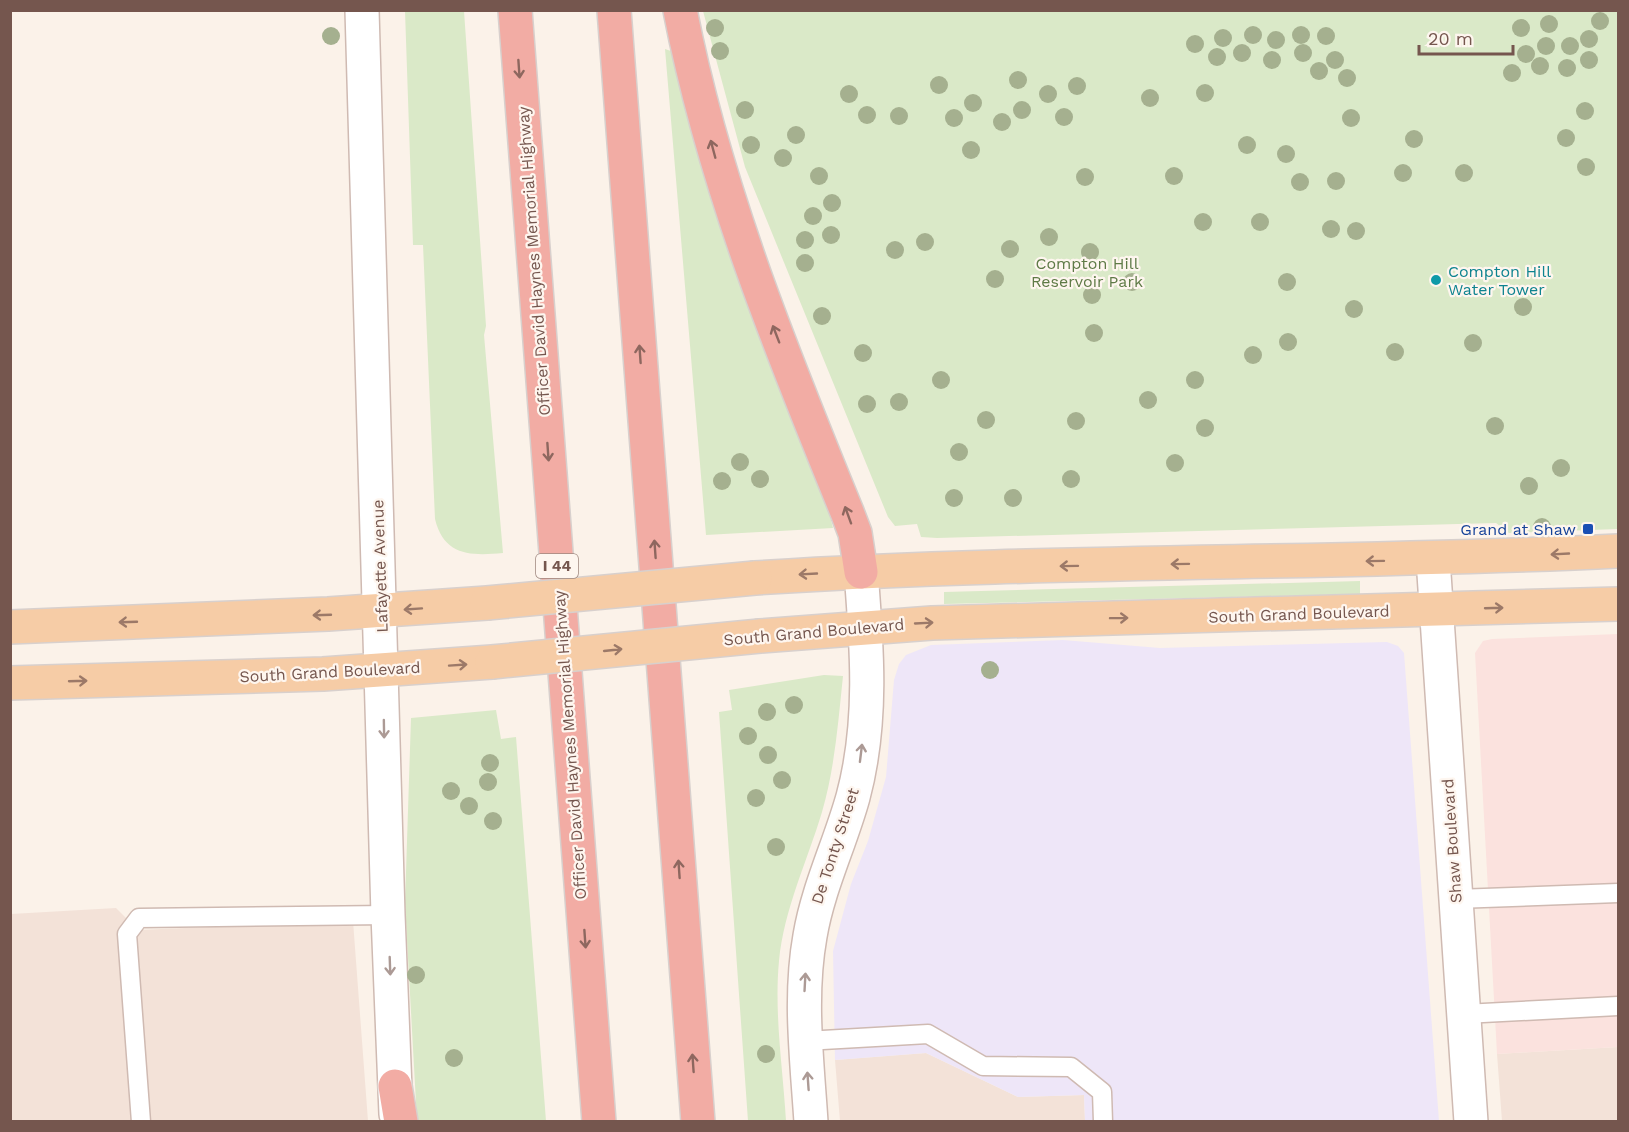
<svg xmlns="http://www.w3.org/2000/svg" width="1629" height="1132" viewBox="0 0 1629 1132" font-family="'Work Sans',sans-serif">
  <rect width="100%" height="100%" fill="#fbf2e9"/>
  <path fill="#f3e2d8" d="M116,908L138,930L353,921L368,1121L11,1122V914Z
    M1618,1047V1121H1502L1497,1054Z
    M926,1053L1018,1097L1084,1095L1085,1121H840L835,1060Z"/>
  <path fill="#fbe2de" d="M1618,634V1047L1497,1054L1475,653L1483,641L1492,639Z"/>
  <path fill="#eee6f8" d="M1063,640L1160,648L1387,642L1398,646L1404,653L1439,1121H1085L1084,1095L1018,1097L926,1053L835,1060L833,951L851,884L868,841L886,777L894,680L899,664L906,655L931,645Z"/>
  <path fill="#dae9c8" d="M405,11H464L486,326L484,335L503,553C471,556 444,556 435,519L423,245H413Z
    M703,11H1618V529L1509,533L1496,523L937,538L921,537L917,524L895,526L888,517L745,167Z
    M665,49L674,52L823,488L833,528L706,535Z
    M1360,581V594L944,604V592Z
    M824,675L843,676C838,723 835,767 822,812C807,862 784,909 779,961C774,1014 783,1069 786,1121H748L719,712L732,710L729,690Z
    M496,710L501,739L516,737L546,1121H417L405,903L411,718Z"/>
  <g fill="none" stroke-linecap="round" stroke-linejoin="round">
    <g stroke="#cfbab2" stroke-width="21">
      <path id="service" d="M1456,899L1618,893
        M1464,1014L1618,1006
        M805,1041L928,1034L983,1066L1071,1067L1102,1092L1103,1122
        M141,1122L127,934L139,918L388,915"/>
    </g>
    <g stroke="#cfbab2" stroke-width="36">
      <path id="minor" d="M362,10L388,915L396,1114
        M811,1122C807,1060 799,997 810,936C818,888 840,844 853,797C873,723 867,647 861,572"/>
    </g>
    <g stroke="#cfbab2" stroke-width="36">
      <path id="tertiary" d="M1433,559L1471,1122"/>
    </g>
    <g stroke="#d8d0cd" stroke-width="36">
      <path id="primary" d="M755,578C1042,559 1331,565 1618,551
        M10,627L328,614L487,603
        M760,636L932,623L1618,604
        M10,683L323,674L492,662"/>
    </g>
    <g stroke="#d8d0cd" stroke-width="36">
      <path id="motorway" d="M515,10L599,1122
        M614,10L698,1122
        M680,10C714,185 780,348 847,512L855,533L861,572
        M395,1086L401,1122"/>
    </g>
    <use href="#service" stroke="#fff" stroke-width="18"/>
    <use href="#minor" stroke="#fff" stroke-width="33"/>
    <use href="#tertiary" stroke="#fff" stroke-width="33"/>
    <use href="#primary" stroke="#f6cca6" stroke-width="33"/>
    <use href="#motorway" stroke="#f2aca4" stroke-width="33"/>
    <g stroke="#d8d0cd" stroke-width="36" stroke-linecap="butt">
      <path id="primary-bridge" d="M487,603L755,578
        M492,662L760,636"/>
    </g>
    <use href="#primary-bridge" stroke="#f6cca6" stroke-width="33"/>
  </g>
  <g fill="#a5b08f">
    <circle cx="1600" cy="21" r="9"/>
    <circle cx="1549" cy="24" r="9"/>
    <circle cx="715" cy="28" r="9"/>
    <circle cx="1521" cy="28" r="9"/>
    <circle cx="1253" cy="35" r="9"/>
    <circle cx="1301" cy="35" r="9"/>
    <circle cx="331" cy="36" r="9"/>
    <circle cx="1326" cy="36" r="9"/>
    <circle cx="1223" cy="38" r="9"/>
    <circle cx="1589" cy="39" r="9"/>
    <circle cx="1276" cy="40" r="9"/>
    <circle cx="1195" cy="44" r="9"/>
    <circle cx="1546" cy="46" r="9"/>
    <circle cx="1570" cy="46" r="9"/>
    <circle cx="720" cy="51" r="9"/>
    <circle cx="1242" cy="53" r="9"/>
    <circle cx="1303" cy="53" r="9"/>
    <circle cx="1526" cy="54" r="9"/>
    <circle cx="1217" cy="57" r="9"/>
    <circle cx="1272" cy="60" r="9"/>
    <circle cx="1335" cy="60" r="9"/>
    <circle cx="1589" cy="60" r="9"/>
    <circle cx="1540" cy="66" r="9"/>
    <circle cx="1567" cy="68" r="9"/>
    <circle cx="1319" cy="71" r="9"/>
    <circle cx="1512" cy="73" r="9"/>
    <circle cx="1347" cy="78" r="9"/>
    <circle cx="1018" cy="80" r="9"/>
    <circle cx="939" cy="85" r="9"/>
    <circle cx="1077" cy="86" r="9"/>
    <circle cx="1205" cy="93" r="9"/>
    <circle cx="849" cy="94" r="9"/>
    <circle cx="1048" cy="94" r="9"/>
    <circle cx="1150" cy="98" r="9"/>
    <circle cx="973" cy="103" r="9"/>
    <circle cx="745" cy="110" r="9"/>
    <circle cx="1022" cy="110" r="9"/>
    <circle cx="1585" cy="111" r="9"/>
    <circle cx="867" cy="115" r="9"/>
    <circle cx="899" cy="116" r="9"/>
    <circle cx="1064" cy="117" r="9"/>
    <circle cx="954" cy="118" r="9"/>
    <circle cx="1351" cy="118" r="9"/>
    <circle cx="1002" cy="122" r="9"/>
    <circle cx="796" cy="135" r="9"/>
    <circle cx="1566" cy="138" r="9"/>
    <circle cx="1414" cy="139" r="9"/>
    <circle cx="751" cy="145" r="9"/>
    <circle cx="1247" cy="145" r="9"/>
    <circle cx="971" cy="150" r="9"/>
    <circle cx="1286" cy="154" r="9"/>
    <circle cx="783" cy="158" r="9"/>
    <circle cx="1586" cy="167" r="9"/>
    <circle cx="1403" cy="173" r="9"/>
    <circle cx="1464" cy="173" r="9"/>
    <circle cx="819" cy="176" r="9"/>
    <circle cx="1174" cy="176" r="9"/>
    <circle cx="1085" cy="177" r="9"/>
    <circle cx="1336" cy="181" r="9"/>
    <circle cx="1300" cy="182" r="9"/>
    <circle cx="832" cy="203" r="9"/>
    <circle cx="813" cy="216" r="9"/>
    <circle cx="1203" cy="222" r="9"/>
    <circle cx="1260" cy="222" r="9"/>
    <circle cx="1331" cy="229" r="9"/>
    <circle cx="1356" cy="231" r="9"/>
    <circle cx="831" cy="235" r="9"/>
    <circle cx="1049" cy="237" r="9"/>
    <circle cx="805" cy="240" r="9"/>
    <circle cx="925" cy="242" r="9"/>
    <circle cx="1010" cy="249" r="9"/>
    <circle cx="895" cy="250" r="9"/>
    <circle cx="1090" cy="252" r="9"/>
    <circle cx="805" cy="263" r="9"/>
    <circle cx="995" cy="279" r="9"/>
    <circle cx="1132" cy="282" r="9"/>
    <circle cx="1287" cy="282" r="9"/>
    <circle cx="1092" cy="295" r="9"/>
    <circle cx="1523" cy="307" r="9"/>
    <circle cx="1354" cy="309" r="9"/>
    <circle cx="822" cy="316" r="9"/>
    <circle cx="1094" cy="333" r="9"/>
    <circle cx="1288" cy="342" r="9"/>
    <circle cx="1473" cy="343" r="9"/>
    <circle cx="1395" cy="352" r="9"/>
    <circle cx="863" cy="353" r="9"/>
    <circle cx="1253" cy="355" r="9"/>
    <circle cx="941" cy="380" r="9"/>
    <circle cx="1195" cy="380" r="9"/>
    <circle cx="1148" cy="400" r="9"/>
    <circle cx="899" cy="402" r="9"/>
    <circle cx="867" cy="404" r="9"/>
    <circle cx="986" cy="420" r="9"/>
    <circle cx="1076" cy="421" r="9"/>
    <circle cx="1495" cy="426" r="9"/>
    <circle cx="1205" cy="428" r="9"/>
    <circle cx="959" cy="452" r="9"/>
    <circle cx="740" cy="462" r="9"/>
    <circle cx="1175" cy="463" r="9"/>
    <circle cx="1561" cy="468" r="9"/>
    <circle cx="760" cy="479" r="9"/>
    <circle cx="1071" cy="479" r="9"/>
    <circle cx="722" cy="481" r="9"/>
    <circle cx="1529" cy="486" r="9"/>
    <circle cx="954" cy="498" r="9"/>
    <circle cx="1013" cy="498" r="9"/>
    <circle cx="1542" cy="527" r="9"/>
    <circle cx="990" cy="670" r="9"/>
    <circle cx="794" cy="705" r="9"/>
    <circle cx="767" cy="712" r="9"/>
    <circle cx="748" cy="736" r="9"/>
    <circle cx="768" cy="755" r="9"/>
    <circle cx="490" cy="763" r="9"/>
    <circle cx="782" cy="780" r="9"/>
    <circle cx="488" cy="782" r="9"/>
    <circle cx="451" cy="791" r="9"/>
    <circle cx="756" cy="798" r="9"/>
    <circle cx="469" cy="806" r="9"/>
    <circle cx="493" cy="821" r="9"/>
    <circle cx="776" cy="847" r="9"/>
    <circle cx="416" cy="975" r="9"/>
    <circle cx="766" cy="1054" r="9"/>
    <circle cx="454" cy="1058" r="9"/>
  </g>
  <defs><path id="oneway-shaft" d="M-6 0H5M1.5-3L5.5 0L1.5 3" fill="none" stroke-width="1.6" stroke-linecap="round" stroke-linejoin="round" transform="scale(1.5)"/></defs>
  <g stroke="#8e675f">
    <use href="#oneway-shaft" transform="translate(519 69) rotate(86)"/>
    <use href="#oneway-shaft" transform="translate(713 149) rotate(-105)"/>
    <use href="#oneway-shaft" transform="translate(776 334) rotate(-111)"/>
    <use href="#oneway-shaft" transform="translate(640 354) rotate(-94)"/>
    <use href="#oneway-shaft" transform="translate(548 452) rotate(86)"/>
    <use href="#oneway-shaft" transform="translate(848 515) rotate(-110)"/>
    <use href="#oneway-shaft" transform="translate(655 549) rotate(-94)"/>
    <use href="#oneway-shaft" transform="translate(679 869) rotate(-94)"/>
    <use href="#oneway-shaft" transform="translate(585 939) rotate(86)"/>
    <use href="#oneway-shaft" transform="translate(693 1063) rotate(-94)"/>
  </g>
  <g stroke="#9c7968">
    <use href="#oneway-shaft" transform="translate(1560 554) rotate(177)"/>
    <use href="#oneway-shaft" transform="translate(1375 561) rotate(179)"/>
    <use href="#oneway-shaft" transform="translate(1180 564) rotate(179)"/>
    <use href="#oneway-shaft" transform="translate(1069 566) rotate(179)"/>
    <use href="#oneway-shaft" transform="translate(808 574) rotate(177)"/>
    <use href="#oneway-shaft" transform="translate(1494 608) rotate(-2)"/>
    <use href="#oneway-shaft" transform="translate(413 609) rotate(176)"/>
    <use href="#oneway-shaft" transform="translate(322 615) rotate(178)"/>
    <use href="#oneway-shaft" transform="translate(1119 618) rotate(-1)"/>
    <use href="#oneway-shaft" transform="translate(128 622) rotate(178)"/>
    <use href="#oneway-shaft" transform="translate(924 623) rotate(-3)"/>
    <use href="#oneway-shaft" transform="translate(613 650) rotate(-6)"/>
    <use href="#oneway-shaft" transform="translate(458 665) rotate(-4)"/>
    <use href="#oneway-shaft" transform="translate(78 681) rotate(-2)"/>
  </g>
  <g stroke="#ac9a95">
    <use href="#oneway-shaft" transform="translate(384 729) rotate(89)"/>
    <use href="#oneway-shaft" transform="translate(861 753) rotate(-83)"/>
    <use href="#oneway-shaft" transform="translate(390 966) rotate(88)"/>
    <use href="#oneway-shaft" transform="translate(805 982) rotate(-87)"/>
    <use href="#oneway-shaft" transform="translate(808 1081) rotate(-94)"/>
  </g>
  <circle fill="#0f9aa8" stroke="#fef6ef" stroke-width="2" cx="1436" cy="280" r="6"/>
  <rect fill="#1a4fb4" stroke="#fef6ef" stroke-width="2" x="1582" y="523" width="12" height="12" rx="3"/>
  <g text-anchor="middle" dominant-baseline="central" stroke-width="4.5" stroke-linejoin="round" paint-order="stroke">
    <rect fill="#fef6ef" stroke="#9e867e" stroke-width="1.5" x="536" y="554" width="42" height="24" rx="4.5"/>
    <g font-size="15" font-weight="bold" fill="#75564e">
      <text x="557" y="566">I 44</text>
    </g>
    <g font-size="16" fill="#75564e" stroke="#fef6ef">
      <text transform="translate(534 261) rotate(-94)">Officer David Haynes Memorial Highway</text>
      <text transform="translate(380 566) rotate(-92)">Lafayette Avenue</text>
      <text transform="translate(1299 614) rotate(-2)">South Grand Boulevard</text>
      <text transform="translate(814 632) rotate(-5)">South Grand Boulevard</text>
      <text transform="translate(330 672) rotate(-3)">South Grand Boulevard</text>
      <text transform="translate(570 745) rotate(-94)">Officer David Haynes Memorial Highway</text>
      <text transform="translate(1452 841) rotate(-94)">Shaw Boulevard</text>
      <text transform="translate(835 846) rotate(-72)">De Tonty Street</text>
    </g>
    <g font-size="16" fill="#5e7a46" stroke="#fef6ef">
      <text x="1087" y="263">Compton Hill<tspan x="1087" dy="18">Reservoir Park</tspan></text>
    </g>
    <g font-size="16" fill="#0d838f" stroke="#fef6ef" text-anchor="start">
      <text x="1448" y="271">Compton Hill<tspan x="1448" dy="18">Water Tower</tspan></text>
    </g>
    <g font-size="16" fill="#164399" stroke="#fef6ef" text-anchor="end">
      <text x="1576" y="529">Grand at Shaw</text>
    </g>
  </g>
  <rect width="1629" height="1132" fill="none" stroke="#75564e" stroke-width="24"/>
  <path d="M1419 45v9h94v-9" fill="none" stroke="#75564e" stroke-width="3"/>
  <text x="1428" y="45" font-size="18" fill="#75564e" stroke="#fef6ef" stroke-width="4.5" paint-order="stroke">20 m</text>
</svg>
